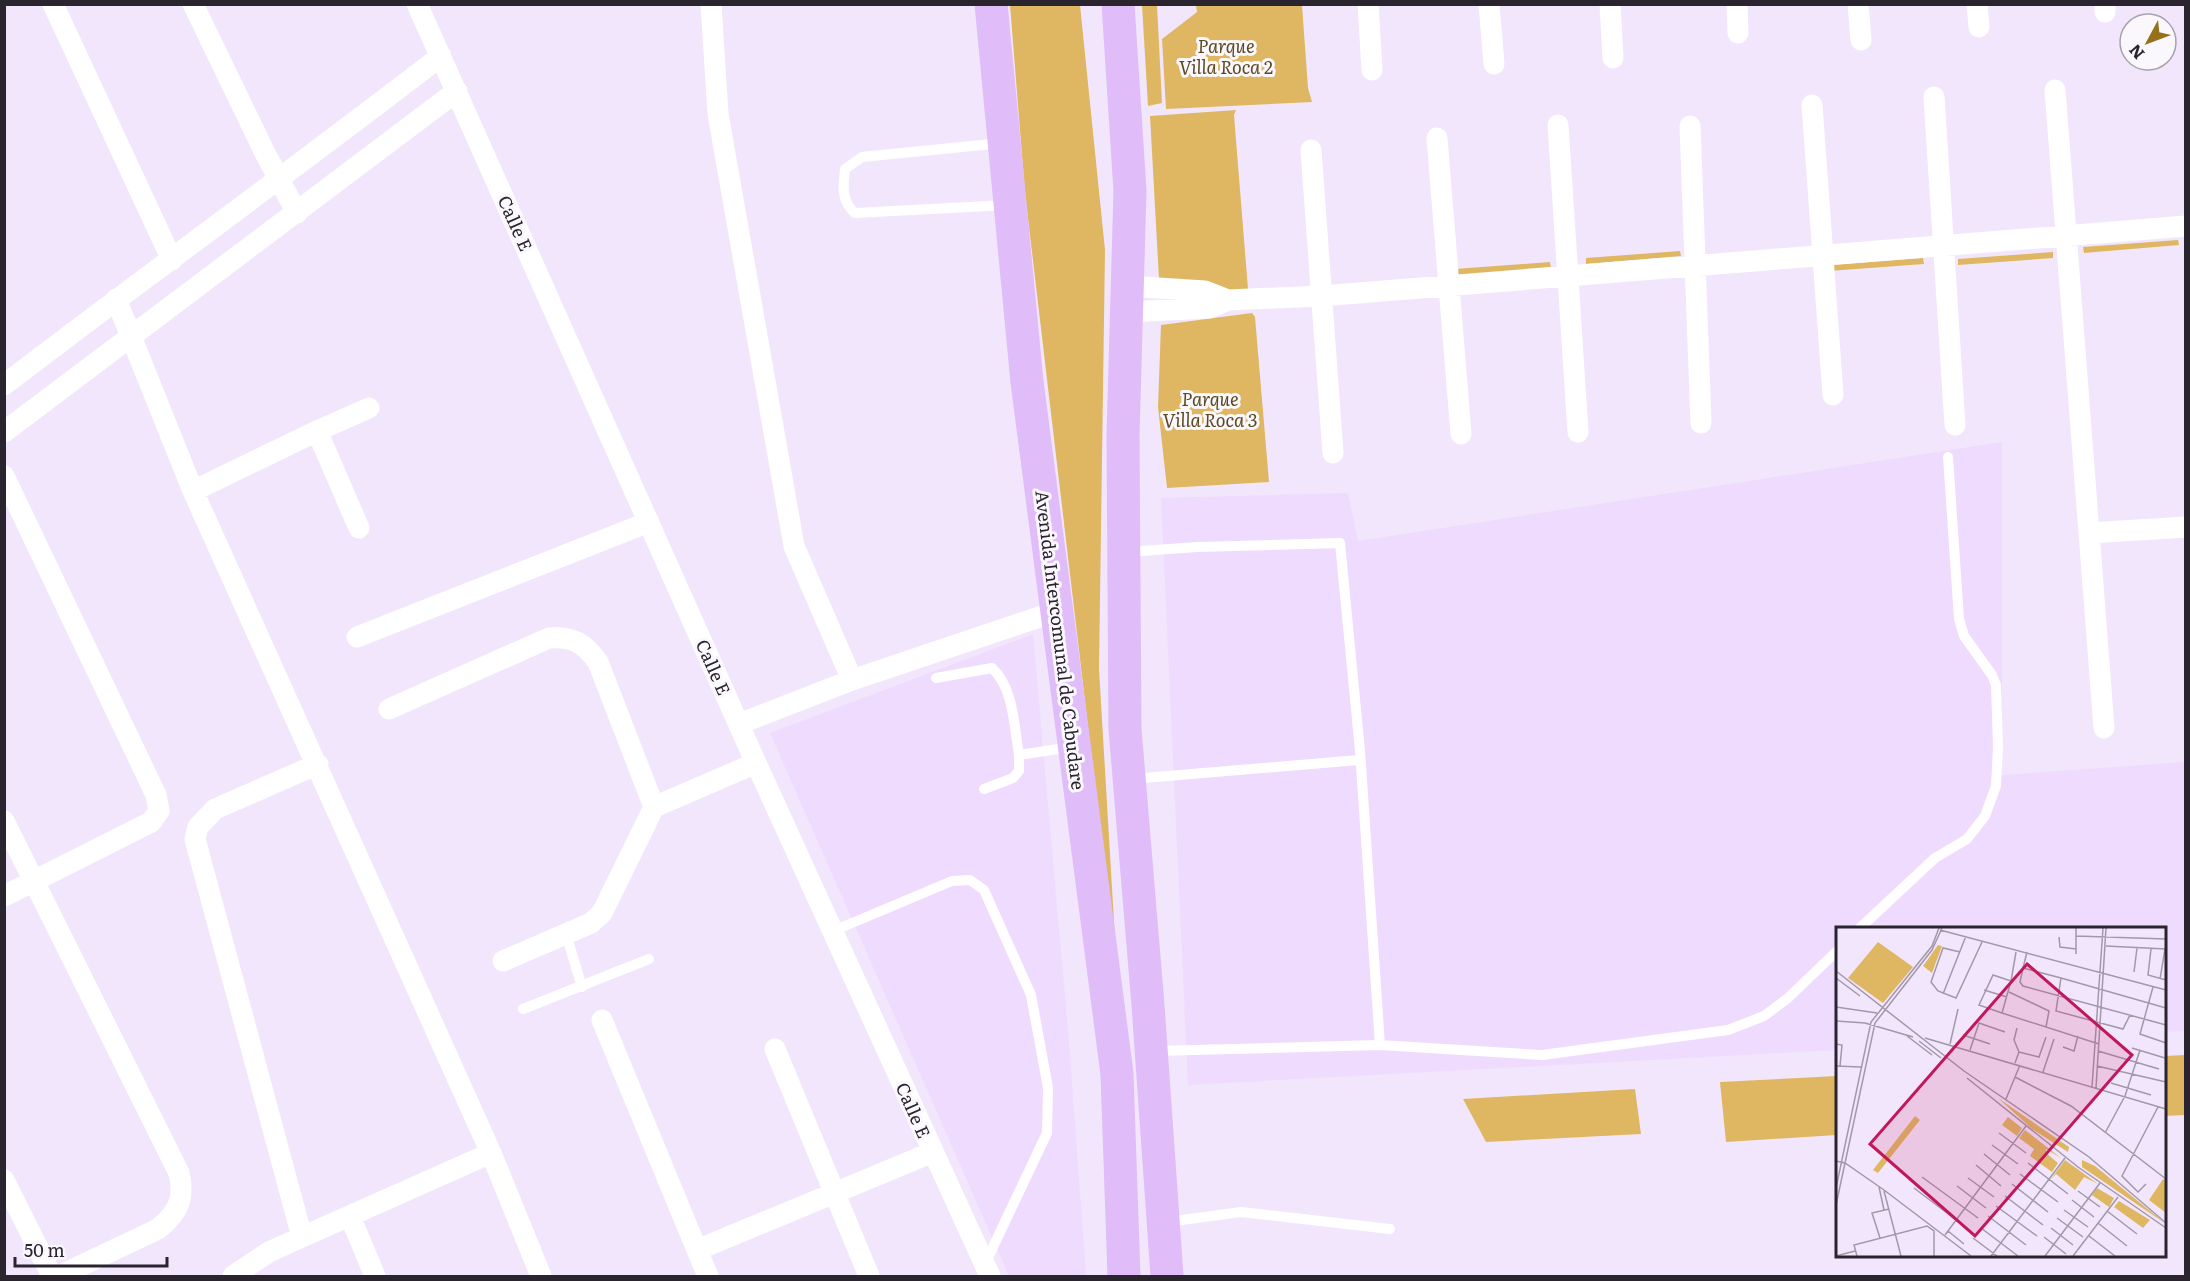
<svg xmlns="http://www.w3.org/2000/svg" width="2190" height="1281" viewBox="0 0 2190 1281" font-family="Literata,serif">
  <rect width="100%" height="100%" fill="#f2e6fc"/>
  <path fill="#efdbfd" d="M2002,442V775L2185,762V1031L2165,1032L2164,928H1838L1837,1050L1188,1085L1161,498L1348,493L1358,541Z
    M1033,634L1069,1042L1086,1276H1009L770,733Z"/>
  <path fill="#dfb763" d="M1010,5H1080L1105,250L1099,669L1117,972L1025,193Z
    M1142,5H1157L1162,103L1148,106Z
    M1196,5H1302L1308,88L1312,102L1166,109L1162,39L1197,12Z
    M1236,110L1234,115L1248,289L1160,297L1150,116Z
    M2178,240L2179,245L2084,253L2083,247Z
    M1680,251L1681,256L1586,264V258Z
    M2053,252V258L1958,265V259Z
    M1923,258L1924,264L1829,271V265Z
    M1550,262L1551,268L1456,276L1455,269Z
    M1252,313L1255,317L1269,482L1167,488L1158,407L1161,325Z
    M2185,1055V1115L2165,1116V1056Z
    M1837,1076V1135L1726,1142L1720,1082Z
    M1635,1089L1641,1134L1486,1142L1463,1099Z"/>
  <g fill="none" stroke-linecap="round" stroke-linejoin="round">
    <path stroke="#fff" stroke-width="10" d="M1002,143L862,157L845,169C843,185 841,202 855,213L1007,205
      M1127,552L1197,547L1340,543L1360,751L1380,1045L1155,1051
      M936,678L992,668C1014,688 1014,727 1019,755L1071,747
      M1132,779L1359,760
      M984,789L1013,778L1019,771V755
      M1860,928L1935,858L1967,839L1985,816L1996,786L1998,747L1996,685L1992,675L1964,636L1959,619L1948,457
      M833,931L952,881L970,880L984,890L1031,995L1048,1088L1047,1133L985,1264
      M566,934L582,987
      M523,1009L649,959
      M1380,1045L1542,1055L1728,1030L1764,1016L1788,998L1838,950
      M1167,1222L1241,1212L1390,1229"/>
    <path stroke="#fff" stroke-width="21" d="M53,4L172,260
      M193,4L265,153L297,213
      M417,4L756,763L990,1276
      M711,4L718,114L794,546L852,680
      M1368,4L1372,70
      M1489,4L1494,64
      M1610,4L1613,58
      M1737,4L1738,33
      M1858,4L1861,40
      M1977,4L1979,27
      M2105,4V12
      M2055,90L2104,728
      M1934,97L1955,425
      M1812,105L1833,395
      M1558,125L1578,432
      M1690,126L1701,423
      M1437,138L1461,434
      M1311,150L1333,453
      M1127,286L1205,291L1228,300
      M116,299L193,491L491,1153L541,1276
      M1126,312L1209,308L1228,300L1321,296L2186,226
      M4,385C149,274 297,167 441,56
      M317,431L369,408
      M4,432L457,91
      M4,476L156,795L159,811L151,822L4,896
      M193,491L317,431L359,528
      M2089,533L2186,527
      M357,637L649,522
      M389,709L549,638C573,636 584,643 598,662L654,807
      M739,724L852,680L1057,611
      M4,821L179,1173C185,1199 178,1213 158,1229L59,1276
      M503,961L591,923L602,913L654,807L756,763
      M602,1020L697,1250L933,1152
      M775,1049L869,1276
      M4,1180L52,1276
      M350,1216L375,1276
      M302,1237L195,839L198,827L215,809L318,764
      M697,1250L708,1276
      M233,1276L269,1252L302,1237L491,1153"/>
    <path stroke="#e0bcf9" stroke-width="33" d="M991,4L1027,382L1117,1074L1124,1276
      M1118,4L1130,191L1123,436L1125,729L1148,1005L1167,1276"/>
  </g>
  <g text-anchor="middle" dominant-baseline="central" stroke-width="6" stroke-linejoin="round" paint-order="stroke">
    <g font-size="18" font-style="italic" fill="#5c4920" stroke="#faf7fd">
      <text x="1226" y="45">Parque<tspan x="1226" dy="21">Villa Roca 2</tspan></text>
      <text x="1210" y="398">Parque<tspan x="1210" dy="21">Villa Roca 3</tspan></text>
    </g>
    <g font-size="18" fill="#29242e" stroke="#faf7fd">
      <text transform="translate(516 223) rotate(66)">Calle E</text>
      <text transform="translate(1061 640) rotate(83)">Avenida Intercomunal de Cabudare</text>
      <text transform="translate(714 667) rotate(66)">Calle E</text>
      <text transform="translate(914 1110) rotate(66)">Calle E</text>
    </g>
  </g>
  <g transform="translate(1836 927)">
    <rect width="330" height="330" fill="#f2e6fc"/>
    <path d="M42,15L77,40L47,76L12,51ZM102,18L106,19L96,46L87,39ZM162,171L233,220L232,225L196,202ZM79,189L84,193L42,246L37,243ZM172,190L186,201L181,209L166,198ZM189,203L225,231L210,222V226L222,236L216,245L194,229L198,222L183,211ZM229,233L262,257L248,250L239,263L220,247L215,252ZM246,233L259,239L330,297L246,240ZM327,252L330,254V286L313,273ZM261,261L278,271L273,280L256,268ZM283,274L314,293L307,301L278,280Z" fill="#dfb763"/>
    <path fill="none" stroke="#a298aa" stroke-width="1.5" d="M104,3L330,63M240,9L330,12M223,10L224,20L240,22M270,19L330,22M315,22L312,48L330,53M124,25L107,21L95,55L102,64L120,71L146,15M191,25L187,41L225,51M240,27V1M187,41L184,55L187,59L330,98M0,44L128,144L253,230L330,296M298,45L301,21M0,51L24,69M324,52L329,22M175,54L180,25M317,60L304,107L330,116M148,63L171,70M173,65L213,84L210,100M107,67L130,9M0,80L41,86M166,86L175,54L157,48L143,78L166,86L263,117M294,88L287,102L220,84L225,51L330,81M0,94L29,96L77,110M127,108L154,117M71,109L96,128M89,111L330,182M83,114L105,131M0,117L6,118L4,139M114,117L122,82M227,120L238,124L242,109M296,121L329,131M134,123L143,96L169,105M262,124L323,142M183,125L203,130L210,110M179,136L183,125L178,113L181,101M0,139L25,140M261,139L330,155M207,145L218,112M179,150L235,179L330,252M131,151L242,240L330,301M275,156L315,168M256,160L267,1M260,161L270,1M170,172L184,138M163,206L190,226M269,206L289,169L304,123M156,218L182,237M148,227L174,248M0,234L9,236L48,263L135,329M192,236L232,267M140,238L165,259M184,247L222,275M86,250L142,291M132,251L158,270M176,257L212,285M310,257L302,265L286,249L322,180M121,259L150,281M43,260L48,283M0,261L35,95L96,19L103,1M78,261L132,302M48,264L65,329M242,264L264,280M169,269L207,298M236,273L258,290M0,278L39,96L96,23L106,1M160,279L201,309M228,283L252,300M271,284L301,307M152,289L190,318M221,291L247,310M262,296L291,319M145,301L182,329M215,301L237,318M112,304L128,317M109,308L190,199M253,309L279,329M208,310L230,327M44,311L36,286L53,282M137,311L161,329M0,329L19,324M21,329L18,318L91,299L98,304V329M155,329L229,231M209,329L264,256M237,329L282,270"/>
    <path fill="#c2185b" fill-opacity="0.15" stroke="#c2185b" stroke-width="3" d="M191,37L296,128L139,309L34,217Z"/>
    <rect width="330" height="330" fill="none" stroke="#29242e" stroke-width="3"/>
  </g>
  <rect width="2190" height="1281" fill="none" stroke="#29242e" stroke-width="12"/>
  <g transform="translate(2148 42) rotate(229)"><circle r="28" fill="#faf7fd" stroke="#a6a3aa" stroke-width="1.5"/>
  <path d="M0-4.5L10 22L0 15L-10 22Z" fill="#95711a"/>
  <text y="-9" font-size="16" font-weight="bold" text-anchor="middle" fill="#29242e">N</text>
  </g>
  <path d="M15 1257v9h152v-9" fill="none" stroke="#29242e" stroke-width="3"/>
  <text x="24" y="1257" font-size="18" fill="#29242e" stroke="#faf7fd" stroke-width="4.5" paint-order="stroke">50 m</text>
</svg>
